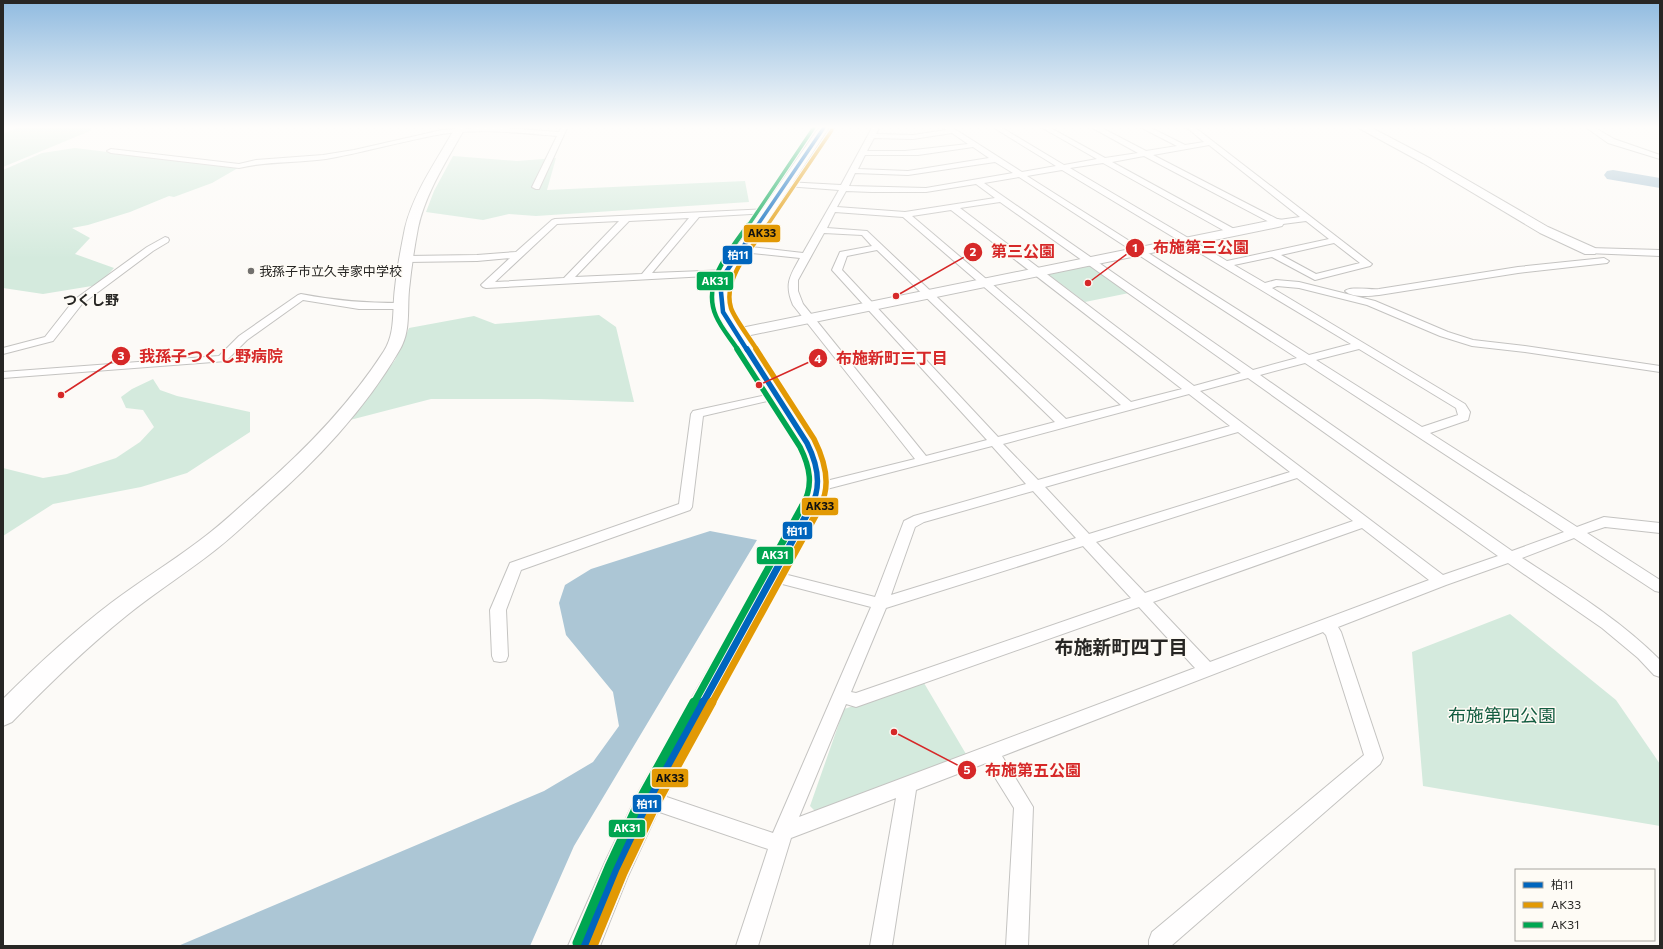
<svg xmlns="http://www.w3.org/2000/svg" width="1663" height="949" viewBox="0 0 1663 949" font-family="Commissioner,'Noto Sans JP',sans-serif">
  <rect width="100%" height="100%" fill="#fcfaf7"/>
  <path fill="#d4eadd" d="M21,126H93L90,131L3,167V134Z
    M75,148L238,168L212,183L174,197L169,196L130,212L88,225L72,228L90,238L75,254L114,268L98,285L43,294L3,288V170L42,153Z
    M453,156L517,161L556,158L547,190L745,181L749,202L536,216L509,214L483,220L426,212L434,191Z
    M1090,266L1129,293L1085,302L1048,274Z
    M599,315L616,327L634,402L539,399H431L350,420L395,360L409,328L474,316L495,324Z
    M153,379L160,390L177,396L250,412V432L187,473L141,487L53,504L3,536V468L43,478L67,474L116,458L140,442L154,427L143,410L126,408L121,397L132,389Z
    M1510,614L1616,700L1660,764V826L1423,786L1412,652Z
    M924,683L966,754L816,812L810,806L844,709Z"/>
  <path fill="#acc6d5" d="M710,531L757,540L574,846L530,946H178L544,791L593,762L619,726L613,692L566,635L559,603L565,585L591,569Z"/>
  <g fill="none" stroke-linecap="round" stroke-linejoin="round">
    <path fill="#acc6d5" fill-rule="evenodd" d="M1613,170L1660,178V188L1607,179L1604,175L1607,171Z"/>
    <g stroke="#c4c3c1" stroke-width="2">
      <path id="street" d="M873,126H880L876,134L913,135L946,130L942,126H950L1022,172L1056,166L991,126H999L1064,165L1097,159L1039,126H1047L1105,158L1138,153L1089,126H1098L1146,151L1177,146L1138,126H1147L1185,145L1204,142L1185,126H1193L1372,264L1370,266L1315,280L1272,257L1234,265L1265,283L1276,280L1299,282L1375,301L1448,332L1473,340L1525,346L1660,366V372L1525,352L1472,346L1440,336L1367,305L1299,288L1277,286L1272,288L1465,404L1470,412L1468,420L1430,433L1577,527L1604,517L1660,523V533L1605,527L1587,533L1660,580V592L1655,591L1574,538L1522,558C1570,589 1619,619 1660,660V677L1654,675L1638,658L1602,628L1508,563L1446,585L1338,627L1341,632L1383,758L1380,764L1171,946H1149V940L1152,932L1364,755L1326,635L1323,632L1002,756L1033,807L1028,946H1006L1014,808L986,763L916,790L892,946H870L896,798L791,838L758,946H736L768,849L642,806L640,800L642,794L649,791L773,833L871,607L767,580L765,576L767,572L772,571L875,597L904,521L914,516L1026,484L992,446L819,491L814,490L812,487L814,484L915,459L793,305C784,284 790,276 800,258L742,252L738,249L742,246L803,253L839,190L786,186L782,184L786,182L841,185ZM952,133L968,144L905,151H867L874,138L913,139ZM1209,145L1300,217L1279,220L1153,155ZM973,147L989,158L908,171L858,169L865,155H918ZM1144,156L1275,225L1306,221L1329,239L1227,261L1070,168L1103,163L1230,234H1236L1237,232L1236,230L1112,162ZM995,162L1013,173L926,188L849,186L855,173L908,175ZM1062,170L1351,344L1309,355L1027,176ZM1019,177L1297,358L1253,370L984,183ZM976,184L995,198L905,212L837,207L846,191L872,192H926ZM1000,202L1241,373L1194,386L960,208ZM951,210L1182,389L1131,402L912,216ZM835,212L903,217L1121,405L1066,419L867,231L827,228ZM824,233L862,235L872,246L840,252L832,270L987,440L926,456L803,304L798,291V280ZM1334,243L1360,263L1316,274L1281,255ZM877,250L1055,422L998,437L842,270L847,256ZM1359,349L1456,408L1458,415L1422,427L1316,360ZM1305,363L1564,532L1512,551L1260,375ZM1248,378L1498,556L1443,575L1200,391ZM1189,394L1230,426L1038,480L1003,444ZM1238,432L1290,472L1089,534L1045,487ZM1297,478L1353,521L1145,593L1096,542ZM1033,491L1076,538L891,595L915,527L924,522ZM1362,528L1429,580L1210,662L1153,602ZM1083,546L1131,598L856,693L851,692L886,608ZM1139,607L1195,668L799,817L846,704L856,707Z
        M1584,126H1592L1614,139L1660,155V159L1608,143Z
        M492,127L559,132L562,127H566L567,128L539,189H536L532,187L557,136C519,133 480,128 442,134C403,141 365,152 326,159C297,163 268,161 239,168L111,153L107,151L111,149L239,164L256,160L323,155L354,150L442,130Z
        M767,209H770L771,211L770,213L699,217L652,273L729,270L731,272L729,274L726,275L486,288L483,287L481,285L483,283L510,258L477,261L407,262L402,259L407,256L477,255L516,252L552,220L555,219ZM689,218L642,274L575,277L629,221ZM619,221L564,278L495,282L557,224Z
        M165,237L168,238L169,240L168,242L153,251L82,304L53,341L3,354V348L45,337L74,300L147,247Z
        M1590,248L1660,250V256L1587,253L1585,251Z
        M1604,258L1609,261L1607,263L1518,273L1379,295C1370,296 1352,298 1345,291C1350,286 1371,290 1379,289L1518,267Z
        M301,294C337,301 365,303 401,303L406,306L401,309H359L303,300L247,340L226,361L3,378V372L219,356L239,336L298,295Z
        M776,393L780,394L782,396L780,398L703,416L692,507L690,510L521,570L506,610L508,656L506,661L500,662L494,661L492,656L490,610L510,563L679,504L691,414L693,411Z"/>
    </g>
    <g stroke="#c4c3c1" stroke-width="2">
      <path id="secondary" d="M456,126H466C448,159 426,191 418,228C414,249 411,270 409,290C407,311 411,332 399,351C364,411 316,461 264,507C248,522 232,537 214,551C186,573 154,593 126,616C85,649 48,685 12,722L3,726V699C37,665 73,632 111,603C140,581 170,563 199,541C217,528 234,512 251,497C301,454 348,407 384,351C396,332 392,310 395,288C397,268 401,248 405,228C414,191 438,159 456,126Z
        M820,126H830L731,277C724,299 729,310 741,328L1278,219L1282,220L1284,223L1282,226L1278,227L746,336L816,443C826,462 831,477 825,499L659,809L628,876L600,946H568L606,860L639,791L805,499C812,478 808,463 798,443L716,312L714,292L719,272Z
        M1355,126H1368L1431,159L1548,227L1595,248L1597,251L1595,254H1585L1540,233L1423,163Z"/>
    </g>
    <use href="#street" fill="#fffefe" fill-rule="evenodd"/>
    <use href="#secondary" fill="#fffefe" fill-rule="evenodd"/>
    <g stroke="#fefbf5" stroke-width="5.5">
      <path id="bus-1-far4" d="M757,226L825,126"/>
    </g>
    <g stroke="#fefbf5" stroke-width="6">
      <path id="bus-1-far3" d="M747,350L723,312L721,292L726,272L758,225"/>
    </g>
    <g stroke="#fefbf5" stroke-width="8">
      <path id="bus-1-far2" d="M747,349L807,443C817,463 823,485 811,506"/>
    </g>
    <g stroke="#fefbf5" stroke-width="10">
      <path id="bus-1-far1" d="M703,703L812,505"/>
    </g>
    <g stroke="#fefbf5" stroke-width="12">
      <path id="bus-1" d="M584,946L616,870L649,800L703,702"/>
    </g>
    <g stroke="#fefbf5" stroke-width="5.5">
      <path id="bus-2-far4" d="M767,226L832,130"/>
    </g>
    <g stroke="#fefbf5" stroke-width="6">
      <path id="bus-2-far3" d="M757,350C751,340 734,318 731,308C722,279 752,247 768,225"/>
    </g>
    <g stroke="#fefbf5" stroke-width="8">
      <path id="bus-2-far2" d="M756,349L814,439C824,459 832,485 820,506"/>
    </g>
    <g stroke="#fefbf5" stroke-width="10">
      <path id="bus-2-far1" d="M712,703L821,505"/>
    </g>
    <g stroke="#fefbf5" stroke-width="12">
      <path id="bus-2" d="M593,946L623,873L656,804L712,702"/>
    </g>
    <g stroke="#fefbf5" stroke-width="5.5">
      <path id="bus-3-far4" d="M748,226L815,126"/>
    </g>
    <g stroke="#fefbf5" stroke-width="6">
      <path id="bus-3-far3" d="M738,350C731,339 721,328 716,316C701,282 731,250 748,225"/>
    </g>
    <g stroke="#fefbf5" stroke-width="8">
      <path id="bus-3-far2" d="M737,349L800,447C810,467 814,486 802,506"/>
    </g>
    <g stroke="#fefbf5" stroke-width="10">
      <path id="bus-3-far1" d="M694,703L803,505"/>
    </g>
    <g stroke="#fefbf5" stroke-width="12">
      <path id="bus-3" d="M577,943L609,867L642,796L694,702"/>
    </g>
    <use href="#bus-1-far4" stroke="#0065bd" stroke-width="3.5"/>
    <use href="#bus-1-far3" stroke="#0065bd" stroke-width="4.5"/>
    <use href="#bus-1-far2" stroke="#0065bd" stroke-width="5.5"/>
    <use href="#bus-1-far1" stroke="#0065bd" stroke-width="7"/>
    <use href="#bus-1" stroke="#0065bd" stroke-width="9"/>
    <use href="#bus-2-far4" stroke="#e29904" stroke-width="3.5"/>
    <use href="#bus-2-far3" stroke="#e29904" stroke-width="4.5"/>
    <use href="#bus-2-far2" stroke="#e29904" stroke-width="5.5"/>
    <use href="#bus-2-far1" stroke="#e29904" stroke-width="7"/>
    <use href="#bus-2" stroke="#e29904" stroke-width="9"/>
    <use href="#bus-3-far4" stroke="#00a651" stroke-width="3.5"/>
    <use href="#bus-3-far3" stroke="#00a651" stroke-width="4.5"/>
    <use href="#bus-3-far2" stroke="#00a651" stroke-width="5.5"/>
    <use href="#bus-3-far1" stroke="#00a651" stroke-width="7"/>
    <use href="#bus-3" stroke="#00a651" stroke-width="9"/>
  </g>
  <linearGradient id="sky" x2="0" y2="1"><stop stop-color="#90bbe0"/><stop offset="0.49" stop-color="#fefdfb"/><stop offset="1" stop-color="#fefdfb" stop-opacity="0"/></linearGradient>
  <rect width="1663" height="259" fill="url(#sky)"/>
  <circle fill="#72706e" stroke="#fefbf5" stroke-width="1.5" cx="251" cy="271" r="4"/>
  <g text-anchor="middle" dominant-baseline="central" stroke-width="3" stroke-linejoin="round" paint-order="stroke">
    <g font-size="13" fill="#272624" stroke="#fefbf5" text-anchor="start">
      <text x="259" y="271">我孫子市立久寺家中学校</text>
    </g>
    <g font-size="14" font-weight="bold" fill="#272624" stroke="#fefbf5">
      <text x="91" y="299">つくし野</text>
    </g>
    <g font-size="18" fill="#145d41" stroke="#fefbf5">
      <text x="1502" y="715">布施第四公園</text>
    </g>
    <g font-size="19" font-weight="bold" fill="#272624" stroke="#fefbf5">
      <text x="1121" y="646">布施新町四丁目</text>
    </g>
  </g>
  <path fill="none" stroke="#d62828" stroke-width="1.5" d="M1088 283L1135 248M896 296L973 252M61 395L121 356M759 385L818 358M894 732L967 770"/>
  <g fill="#d62828" stroke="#fefbf5" stroke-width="1.5">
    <circle cx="1088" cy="283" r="4"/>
    <circle cx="896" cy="296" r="4"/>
    <circle cx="61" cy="395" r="4"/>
    <circle cx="759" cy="385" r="4"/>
    <circle cx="894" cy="732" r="4"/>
    <circle cx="1135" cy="248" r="10"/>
    <circle cx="973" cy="252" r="10"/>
    <circle cx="121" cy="356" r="10"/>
    <circle cx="818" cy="358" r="10"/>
    <circle cx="967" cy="770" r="10"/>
  </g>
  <g font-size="12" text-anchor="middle" font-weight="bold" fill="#fff">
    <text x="1135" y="252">1</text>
    <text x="973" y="256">2</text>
    <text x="121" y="360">3</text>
    <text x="818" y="363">4</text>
    <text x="967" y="774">5</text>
  </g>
  <g font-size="16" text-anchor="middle" font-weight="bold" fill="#d62828" stroke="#fefbf5" stroke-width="3" stroke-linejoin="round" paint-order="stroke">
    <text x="1201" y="253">布施第三公園</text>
    <text x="1023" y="257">第三公園</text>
    <text x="211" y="362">我孫子つくし野病院</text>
    <text x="892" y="364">布施新町三丁目</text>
    <text x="1033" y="776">布施第五公園</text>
  </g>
  <g stroke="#fefbf5" stroke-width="1.5">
    <rect x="743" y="224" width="38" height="19" rx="4" fill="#e29904"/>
    <rect x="722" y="245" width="31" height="20" rx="4" fill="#0065bd"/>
    <rect x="696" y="271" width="38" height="20" rx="4" fill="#00a651"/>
    <rect x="801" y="497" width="38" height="19" rx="4" fill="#e29904"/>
    <rect x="782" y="521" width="31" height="19" rx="4" fill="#0065bd"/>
    <rect x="756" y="546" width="38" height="19" rx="4" fill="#00a651"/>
    <rect x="651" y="768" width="38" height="20" rx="4" fill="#e29904"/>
    <rect x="632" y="794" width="30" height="19" rx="4" fill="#0065bd"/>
    <rect x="608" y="819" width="38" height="19" rx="4" fill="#00a651"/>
  </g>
  <g font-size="11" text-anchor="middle" font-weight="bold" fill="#fff">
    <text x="738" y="259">柏11</text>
    <text x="715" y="285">AK31</text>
    <text x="797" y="535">柏11</text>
    <text x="775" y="559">AK31</text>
    <text x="647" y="808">柏11</text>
    <text x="627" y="832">AK31</text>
  </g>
  <g font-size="11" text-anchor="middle" font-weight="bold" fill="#111">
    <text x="762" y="237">AK33</text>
    <text x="820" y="510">AK33</text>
    <text x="670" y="782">AK33</text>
  </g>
  <rect width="1663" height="949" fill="none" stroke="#272624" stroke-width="8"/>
  <rect x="1515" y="869" width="140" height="72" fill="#fefbf5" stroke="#a8a6a1"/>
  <rect x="1523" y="882" width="20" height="6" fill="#0065bd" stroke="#a8a6a1"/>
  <text x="1551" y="889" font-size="12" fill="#272624">柏11</text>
  <rect x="1523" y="902" width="20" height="6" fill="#e29904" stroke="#a8a6a1"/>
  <text x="1551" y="909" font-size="12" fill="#272624">AK33</text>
  <rect x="1523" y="922" width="20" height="6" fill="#00a651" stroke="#a8a6a1"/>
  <text x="1551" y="929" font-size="12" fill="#272624">AK31</text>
</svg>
